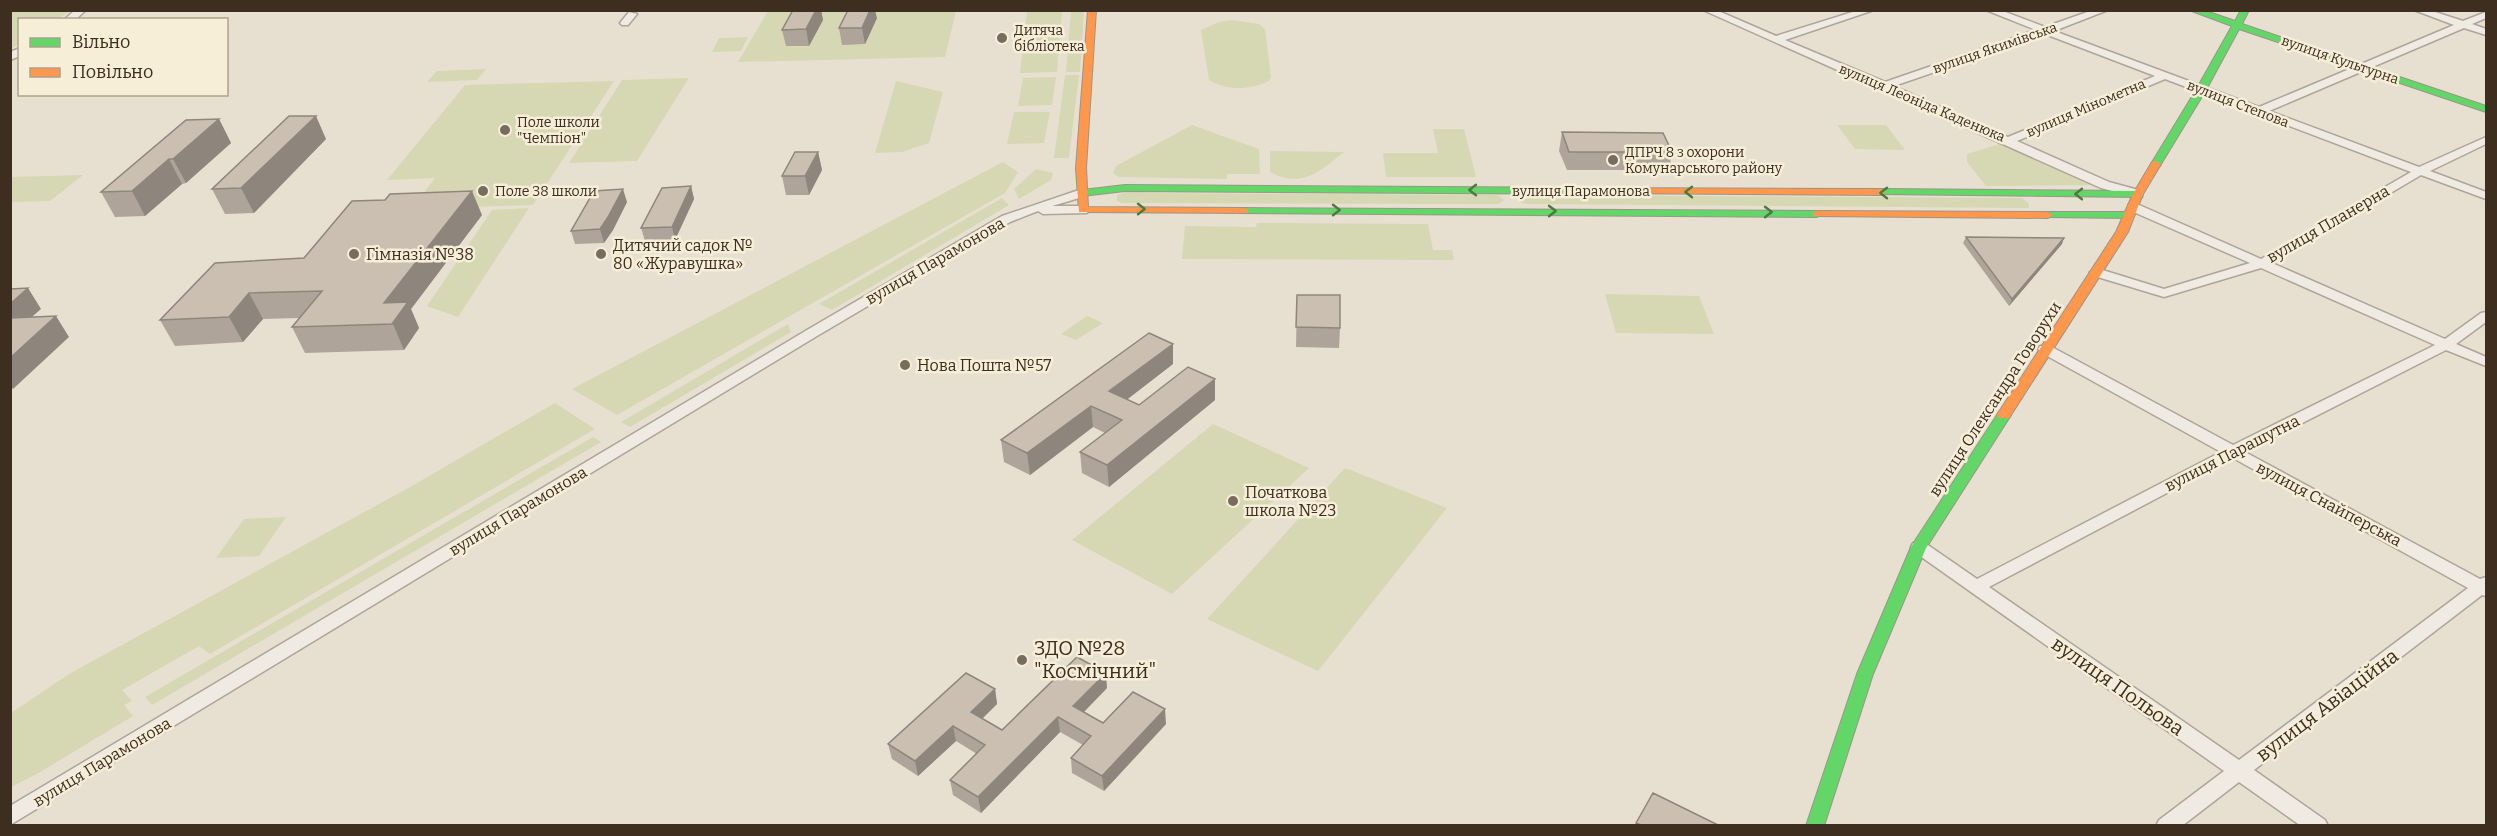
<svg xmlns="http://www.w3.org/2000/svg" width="2497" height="836" viewBox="0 0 2497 836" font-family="Bitter,serif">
  <rect width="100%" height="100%" fill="#e7e0d1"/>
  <path fill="#d6d7b3" d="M11,10H71V11L57,19L20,20L19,43L11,49Z
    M768,11H956L945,57L738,62Z
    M1062,11L1057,72L1020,73L1027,12Z
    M1071,11H1084L1080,72H1066Z
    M1232,20L1259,24L1265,29L1271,77L1269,81C1250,90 1227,91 1209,80L1201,30L1219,22Z
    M748,37L741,51L712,52L719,38Z
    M486,69L477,80L427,82L437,71Z
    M1065,75H1079L1069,158H1054Z
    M1056,77L1052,105L1018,106L1023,78Z
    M689,78L637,161L569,163L622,80Z
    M614,81L533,205L411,209L435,178L387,180L465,85Z
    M896,81L943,92L929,143L902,152L875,153Z
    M1014,112H1050L1044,143L1007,144Z
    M1192,125L1259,149L1260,174H1227V179L1119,177L1113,173L1116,166Z
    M1837,125H1886L1905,150L1855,149Z
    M1433,129H1464L1476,177H1386L1383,153H1438Z
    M2009,141L2105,185L1986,186L1967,162V154Z
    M1270,151L1344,152C1320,171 1302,189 1270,172Z
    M1003,162L1018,172L1005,193L617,415L572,389Z
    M1036,169L1053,173L1051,180L1019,199L1014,189Z
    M83,175L50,201L11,202V177Z
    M1124,193L1498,195L1504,200L1499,204L1122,203L1117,201V195Z
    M1520,195L2022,198L2029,204V208L1529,204L1521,203L1518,199Z
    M1002,198L1009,205L832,310L819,304Z
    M529,208L458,317L427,306L492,210Z
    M1257,223L1428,224L1433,250H1452L1454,260L1182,259L1185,226L1256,227Z
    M1605,294L1699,296L1714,334L1616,333Z
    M1087,316L1103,323L1076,340L1061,334Z
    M788,324L791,332L630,427L621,422Z
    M555,403L595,429L210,654L199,646L122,690L132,701L124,705L133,716L37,774L11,787V713L69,674L410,487Z
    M1213,424L1309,468L1172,594L1072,540Z
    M593,437L601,442L152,705L145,697Z
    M1345,468L1447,508L1318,671L1207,619Z
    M286,517L259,556L216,558L244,519Z"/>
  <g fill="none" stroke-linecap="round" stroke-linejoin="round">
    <g stroke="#ada599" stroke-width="3">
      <path id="street" d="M75,10H86L75,20H64Z
        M1703,10H1716L1776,36L1859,10H1874L1785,40L1885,82L2036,30L1986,10H2000L2045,27L2093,10H2108L2054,31L2259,107L2454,25L2414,10H2429L2463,21L2486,12V18L2472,24L2486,29V35L2464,28L2269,111L2419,167L2486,137V144L2430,171L2486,192V199L2421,175L2272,263L2445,339L2481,313L2486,312V322L2456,344L2486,357V366L2446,350L2245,452L2480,579L2486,577V596L2482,595L2254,770L2325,820L2328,826H2301L2239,782L2182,826H2156L2159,820L2224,771L1913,551L1911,547L1913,543H1925L1977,579L2221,452L2040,352L2038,349L2040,346H2050L2233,445L2435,345L2261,268L2164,297L2091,275L2090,272L2096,268L2164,289L2250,263L2129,210V204H2137L2261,259L2411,172L2165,79L2017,141L2109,182L2142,191V197L2138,198L2101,188ZM2045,34L2155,76L2008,137L1894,86ZM2233,458L2468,588L2239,760L1989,587Z
        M629,12L637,14L628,25H622L620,23Z
        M20,48V56L10,60V52Z
        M1082,189L1086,190V196L1052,206H1083L1089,210L1087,213L1043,214L1038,211L1010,222L817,336L10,825V806L807,330L1002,216Z"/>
    </g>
    <g stroke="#9c958a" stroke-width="2">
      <path id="fast" d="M2189,10H2203L2235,21L2241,10H2249L2242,24L2486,106V112L2239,29L2206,90L2161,164L2160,166H2152L2151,164L2196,90L2232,26Z
        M1125,185L1596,188L1601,191L1596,194L1125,191L1082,196L1077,193L1082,190Z
        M1881,189L2138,191L2143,194L2138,197L1877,194L1876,192Z
        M1244,208L1817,211L1822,214L1817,217L1240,213V209Z
        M2048,212H2129L2134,215L2129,218L2044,217L2043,215Z
        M2004,411L2011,415L1926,548L1873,674L1824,826H1806L1857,674L1911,547L1999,412Z"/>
    </g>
    <g stroke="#9c958a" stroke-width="2">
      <path id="slow" d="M1088,10H1096L1086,168L1088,207L1244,208L1248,209V213L1079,212L1076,168Z
        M2156,161L2161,164L2143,194L2128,232L2009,418H1999L1997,415L2116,232L2133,194L2152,162Z
        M1596,188L1881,189L1886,192L1881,195L1592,193V189Z
        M1817,211L2048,212L2053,215L2048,218L1813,216V212Z"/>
    </g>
    <use href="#street" fill="#efebe3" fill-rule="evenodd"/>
    <use href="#fast" fill="#63d668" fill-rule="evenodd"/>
    <use href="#slow" fill="#ff974d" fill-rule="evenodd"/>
  </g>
  <path fill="#afa499" d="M793,10H821L823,20L809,46H786L782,30Z
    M877,18L865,44L842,45L839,28Z
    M219,119L231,143L186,183L182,184L145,216L115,217L101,192Z
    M1562,132L1672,152L1669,170H1567L1559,151Z
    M326,139L254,213L225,214L212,189Z
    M818,152L822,170L809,195H786L782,176Z
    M691,186L694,199L675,240L645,241L641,228Z
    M627,202L613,230L604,243L575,244L571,231Z
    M482,215L411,309L419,328L404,350L305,353L292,327L299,318L263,319L243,342L175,346L160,320L304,258Z
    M1966,237L2062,244L2009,306L1963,243Z
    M1297,295L1340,328L1339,348L1296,347Z
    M1173,364L1127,399L1139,405L1215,400L1109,487L1082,473L1080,452L1105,433L1093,427L1030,475L1004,462L1001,440Z
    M1107,688L1084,712L1103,723L1166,724L1104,791L1072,773L1071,758L1083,745L1060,732L981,813L953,795L950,780L977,754L956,741L918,776L892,759L888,744L995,689L997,704L982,718L1002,730Z"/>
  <path fill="#8e867d" d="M816,10H821L823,20L809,46L806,29Z
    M870,10H875L877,18L865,44L862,28Z
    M316,116L326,139L254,213L241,188Z
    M219,119L231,143L186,183L173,159Z
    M818,152L822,170L809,195L805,176Z
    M169,159L182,184L145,216L132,191Z
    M691,186L694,199L675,240L672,227Z
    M623,189L627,202L613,230L604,243L600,229Z
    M472,191L482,215L411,309L419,328L404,350L384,303Z
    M2064,238L2062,244L2009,306L2012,299Z
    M28,288L41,309L10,336V304Z
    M249,293L263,319L243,342L229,317Z
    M56,316L69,337L13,389L10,385V358Z
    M1173,344V364L1111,412L1109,391Z
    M1215,379V400L1109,487L1107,465Z
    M1091,406L1093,427L1030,475L1027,453Z
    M1106,673L1107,688L1075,721L1073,706Z
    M995,689L997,704L974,727L971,712Z
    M1165,709L1166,724L1104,791L1102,776Z
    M1058,717L1060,732L981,813L978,797Z
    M953,726L956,741L918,776L915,761Z"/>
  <path fill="#cbbfb2" stroke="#8e867d" stroke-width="1.5" d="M793,10H816L806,29L782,30Z
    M848,10H870L862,28H839Z
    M289,116H316L241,188L212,189Z
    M219,119L173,159H169L132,191L101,192L186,120Z
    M1562,132L1663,133L1672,152H1569Z
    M795,152H818L805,176H782Z
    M691,186L672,227L641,228L662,188Z
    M623,189L608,217L600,229L571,231L594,191Z
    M472,191L384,303L408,302L392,324L292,327L322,291L249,293L229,317L160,320L215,263L304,258L352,201L385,200L390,194Z
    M1966,237L2064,238L2012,299Z
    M28,288L10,304V289Z
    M1297,295H1340V328L1296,327Z
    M56,316L10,358V318Z
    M1149,333L1173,344L1109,391L1139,405L1188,367L1215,379L1107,465L1080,452L1122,420L1091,406L1027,453L1001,440Z
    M1077,657L1106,673L1073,706L1103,723L1133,692L1165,709L1102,776L1071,758L1091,736L1058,717L978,797L950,780L985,745L953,726L915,761L888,744L966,673L995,689L971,712L1002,730Z
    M1653,793L1718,825H1641L1636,823Z"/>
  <defs><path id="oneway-chevron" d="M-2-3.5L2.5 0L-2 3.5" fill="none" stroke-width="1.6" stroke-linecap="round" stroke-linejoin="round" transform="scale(1.5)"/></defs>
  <g stroke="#4e7a40">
    <use href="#oneway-chevron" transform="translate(1473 190) rotate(-180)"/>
    <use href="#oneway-chevron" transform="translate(1689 192) rotate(-180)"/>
    <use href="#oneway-chevron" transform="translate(1884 193) rotate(-180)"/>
    <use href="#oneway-chevron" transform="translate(2079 194) rotate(-180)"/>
    <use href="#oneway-chevron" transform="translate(1141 209)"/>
    <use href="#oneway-chevron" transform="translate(1336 210)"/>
    <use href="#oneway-chevron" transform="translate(1552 211)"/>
    <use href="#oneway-chevron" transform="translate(1768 212)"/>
  </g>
  <g fill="#786c5e" stroke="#f7eed8" stroke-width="2">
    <circle cx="1002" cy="38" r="6"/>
    <circle cx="505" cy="130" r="6"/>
    <circle cx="1613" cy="160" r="6"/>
    <circle cx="483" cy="191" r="6"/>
    <circle cx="354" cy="254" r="6"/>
    <circle cx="601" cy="254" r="6"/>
    <circle cx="905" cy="365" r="6"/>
    <circle cx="1233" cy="501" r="6"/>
    <circle cx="1022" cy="660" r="6"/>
  </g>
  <g text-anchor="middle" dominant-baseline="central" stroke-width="5" stroke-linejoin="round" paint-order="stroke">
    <g font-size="14" fill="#3d2e20" stroke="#f7eed8" text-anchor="start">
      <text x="1014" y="30">Дитяча<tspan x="1014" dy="16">бібліотека</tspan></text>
      <text x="517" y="122">Поле школи<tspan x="517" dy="16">"Чемпіон"</tspan></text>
      <text x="1625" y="152">ДПРЧ 8 з охорони<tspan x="1625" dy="16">Комунарського району</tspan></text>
      <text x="495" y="191">Поле 38 школи</text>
    </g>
    <g font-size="14" fill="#3d2e20" stroke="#f7eed8">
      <text transform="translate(1995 48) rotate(-19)">вулиця Якимівська</text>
      <text transform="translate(2340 60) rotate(19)">вулиця Культурна</text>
      <text transform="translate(1922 103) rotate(23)">вулиця Леоніда Каденюка</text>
      <text transform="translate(2238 104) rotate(21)">вулиця Степова</text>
      <text transform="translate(2086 108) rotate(-23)">вулиця Мінометна</text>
      <text x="1581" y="191">вулиця Парамонова</text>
    </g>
    <g font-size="16" fill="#3d2e20" stroke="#f7eed8">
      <text transform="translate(2328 224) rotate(-30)">вулиця Планерна</text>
      <text transform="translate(935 261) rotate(-30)">вулиця Парамонова</text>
      <text transform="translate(1995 399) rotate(-57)">вулиця Олександра Говорухи</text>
      <text transform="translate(2232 453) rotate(-27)">вулиця Парашутна</text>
      <text transform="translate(2329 504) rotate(28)">вулиця Снайперська</text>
      <text transform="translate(518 511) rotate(-31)">вулиця Парамонова</text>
      <text transform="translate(102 762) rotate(-31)">вулиця Парамонова</text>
    </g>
    <g font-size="16" fill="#3d2e20" stroke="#f7eed8" text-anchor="start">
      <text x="613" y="245">Дитячий садок №<tspan x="613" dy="18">80 «Журавушка»</tspan></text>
      <text x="366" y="254">Гімназія №38</text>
      <text x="917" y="365">Нова Пошта №57</text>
      <text x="1245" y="492">Початкова<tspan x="1245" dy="18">школа №23</tspan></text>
    </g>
    <g font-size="20" fill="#3d2e20" stroke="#f7eed8" text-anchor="start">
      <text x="1034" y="648">ЗДО №28<tspan x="1034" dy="23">"Космічний"</tspan></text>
    </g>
    <g font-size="20" fill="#3d2e20" stroke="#f7eed8">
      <text transform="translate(2118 686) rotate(35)">вулиця Польова</text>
      <text transform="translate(2327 705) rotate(-37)">вулиця Авіаційна</text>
    </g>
  </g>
  <rect width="2497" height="836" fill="none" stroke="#3d2e20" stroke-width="24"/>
  <rect x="18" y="18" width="210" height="78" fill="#f7eed8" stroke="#ada18e" stroke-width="1.5"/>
  <rect x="30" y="38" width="30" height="9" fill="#63d668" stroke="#ada18e" stroke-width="1.5"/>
  <text x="72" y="48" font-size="18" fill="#3d2e20">Вільно</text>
  <rect x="30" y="68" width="30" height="9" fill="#ff974d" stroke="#ada18e" stroke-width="1.5"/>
  <text x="72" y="78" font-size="18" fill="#3d2e20">Повільно</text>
</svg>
